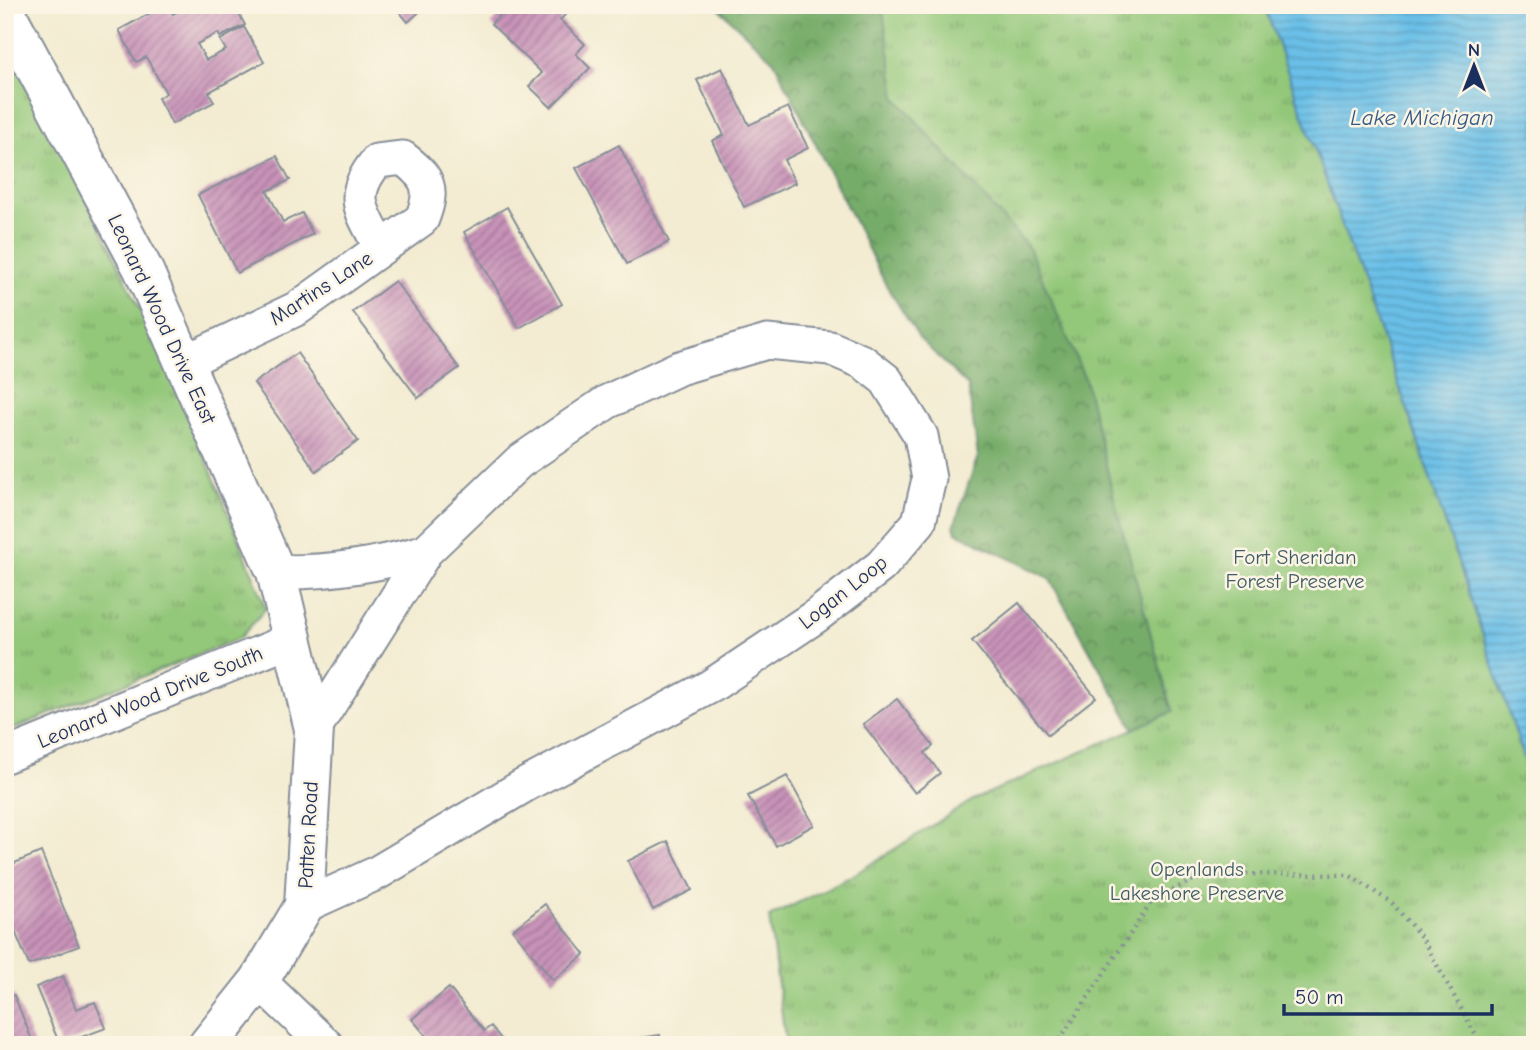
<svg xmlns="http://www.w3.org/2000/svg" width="1540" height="1050" viewBox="0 0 1540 1050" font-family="'Comic Neue',sans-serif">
  <defs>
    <pattern id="forest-crowns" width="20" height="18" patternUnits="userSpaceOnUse" patternTransform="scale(1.75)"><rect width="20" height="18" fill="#76ac69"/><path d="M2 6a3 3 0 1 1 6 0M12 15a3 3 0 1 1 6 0" fill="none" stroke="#608c5a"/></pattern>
    <pattern id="park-tufts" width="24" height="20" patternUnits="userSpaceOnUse" patternTransform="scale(1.75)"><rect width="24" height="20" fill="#93c779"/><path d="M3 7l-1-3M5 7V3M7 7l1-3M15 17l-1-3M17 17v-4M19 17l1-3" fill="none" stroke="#77a266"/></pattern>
    <pattern id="water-rules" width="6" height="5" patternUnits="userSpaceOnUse" patternTransform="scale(1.75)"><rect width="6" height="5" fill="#6bc0e8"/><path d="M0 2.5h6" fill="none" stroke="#579cbf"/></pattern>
    <pattern id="building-hatch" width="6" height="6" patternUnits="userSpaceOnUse" patternTransform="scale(1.75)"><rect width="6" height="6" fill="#c893b8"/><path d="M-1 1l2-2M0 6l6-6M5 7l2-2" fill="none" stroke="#a27899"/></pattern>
  </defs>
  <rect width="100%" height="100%" fill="#fcf5e5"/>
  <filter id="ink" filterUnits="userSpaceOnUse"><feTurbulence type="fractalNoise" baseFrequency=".0143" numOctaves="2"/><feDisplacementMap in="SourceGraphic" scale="14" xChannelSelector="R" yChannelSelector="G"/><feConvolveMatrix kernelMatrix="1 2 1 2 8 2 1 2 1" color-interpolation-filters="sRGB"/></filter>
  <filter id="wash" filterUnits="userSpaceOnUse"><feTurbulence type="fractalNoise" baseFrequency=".00686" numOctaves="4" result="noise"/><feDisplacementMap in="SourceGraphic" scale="28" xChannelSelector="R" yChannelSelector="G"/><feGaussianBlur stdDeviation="1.57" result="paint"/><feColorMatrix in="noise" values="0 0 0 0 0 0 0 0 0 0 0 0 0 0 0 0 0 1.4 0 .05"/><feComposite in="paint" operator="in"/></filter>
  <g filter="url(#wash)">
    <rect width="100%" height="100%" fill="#f3ecd2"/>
    <path fill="url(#forest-crowns)" stroke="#486e64" stroke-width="2" d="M715,5H1213L1172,712L1134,729L1049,578L956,532L954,526L978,456L968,386L920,339L886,285L774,61Z"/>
    <path fill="url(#park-tufts)" stroke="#577b6c" stroke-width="2" d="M882,5H1264L1403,397L1535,790V1045H786L769,917L850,877L973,800L1172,712L1118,514L1085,379L1029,248L896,98Z
      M5,45C106,225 192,415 266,608L240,638L5,732Z"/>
    <path fill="url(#water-rules)" stroke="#4378a3" stroke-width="2" d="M1264,5H1535V790L1403,397Z"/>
    <g id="blocks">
      <path fill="url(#building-hatch)" d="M165,5L173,14L190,5H234L245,25L220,37L218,33L197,44L206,60L226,50L220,40L244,27L264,62L209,92L214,102L172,124L158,98L166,93L146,57L136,62L119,30Z
        M394,5H427L408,22Z
        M509,5H559L567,13L560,20L585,44L576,54L590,68L551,107L529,86L542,73L491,24Z
        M722,68L749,125L788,107L808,148L784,160L795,183L744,207L712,141L724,135L697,80Z
        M619,145L669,242L627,264L576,168Z
        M277,156L290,180L267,191L283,222L302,213L313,234L237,273L198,195Z
        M507,207L562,304L519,328L464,232Z
        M395,281L459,368L418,398L353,312Z
        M297,353L358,441L316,471L254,383Z
        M1019,603L1096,697L1048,735L972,641Z
        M897,699L933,746L925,753L940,773L915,793L863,724Z
        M787,776L814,825L776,846L748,796Z
        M668,841L692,890L653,910L628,861Z
        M41,852L79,946L29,965L14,929L5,932V867Z
        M545,904L585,954L553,980L513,930Z
        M63,976L76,1009L95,1002L106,1028L60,1045L36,987Z
        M449,988L484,1031L491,1026L501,1039L495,1045H434L412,1019Z
        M14,995L34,1045H5V998Z
        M660,1035L662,1045H609V1043Z"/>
    </g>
  </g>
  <g filter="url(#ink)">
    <use href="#blocks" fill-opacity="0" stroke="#878e98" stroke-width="2"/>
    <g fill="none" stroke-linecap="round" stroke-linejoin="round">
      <g stroke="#878e98" stroke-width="37">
        <path id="street" d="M185,362L298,308L422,219C434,188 429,178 403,158L377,161C347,197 362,211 381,248
          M276,572C329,573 375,566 426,551
          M5,756L294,639
          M304,906L377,873L525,785L711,686L816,616L881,566L919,522L929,479L921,436L886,380L863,362L830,348L767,342L679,368L607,402L519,462L426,551L314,729
          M259,981L326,1045"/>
      </g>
      <g stroke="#878e98" stroke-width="42">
        <path id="secondary" d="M5,11L143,269L276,572L314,729L304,906L259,981L208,1045"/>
      </g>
      <path stroke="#878e98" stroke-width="4.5" stroke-dasharray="2 5" stroke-linecap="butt" d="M1056,1045L1153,900L1195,879L1235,874L1349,875L1392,903L1422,938L1481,1045"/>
      <use href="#street" stroke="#fff" stroke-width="33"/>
      <use href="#secondary" stroke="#fff" stroke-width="38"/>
    </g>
  </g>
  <g text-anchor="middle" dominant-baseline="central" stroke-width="5" stroke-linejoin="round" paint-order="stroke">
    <g font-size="21" fill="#1b2f5e" stroke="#fcf5e5">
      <text transform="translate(321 288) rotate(-33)">Martins Lane</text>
      <text transform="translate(162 319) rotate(65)">Leonard Wood Drive East</text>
      <text transform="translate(843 592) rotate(-38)">Logan Loop</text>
      <text transform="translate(150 697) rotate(-22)">Leonard Wood Drive South</text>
      <text transform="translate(308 835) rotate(-87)">Patten Road</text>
    </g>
    <g font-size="21" fill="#3f5d66" stroke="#fcf5e5">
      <text x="1295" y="557">Fort Sheridan<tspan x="1295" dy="24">Forest Preserve</tspan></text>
      <text x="1197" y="869">Openlands<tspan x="1197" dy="24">Lakeshore Preserve</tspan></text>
    </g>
    <g font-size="23" font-style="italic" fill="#335a87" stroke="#fcf5e5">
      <text x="1422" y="117">Lake Michigan</text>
    </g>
  </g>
  <rect width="1540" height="1050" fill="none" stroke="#fcf5e5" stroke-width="28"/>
  <g transform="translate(1474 66)" stroke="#fcf5e5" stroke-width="5" paint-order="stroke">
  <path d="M0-5L12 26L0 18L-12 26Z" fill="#1b2f5e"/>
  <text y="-10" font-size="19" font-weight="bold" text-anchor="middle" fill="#1b2f5e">N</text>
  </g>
  <path d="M1284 1004v10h208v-10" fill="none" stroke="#1b2f5e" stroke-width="3.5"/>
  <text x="1295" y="1004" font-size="21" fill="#1b2f5e" stroke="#fcf5e5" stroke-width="5" paint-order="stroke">50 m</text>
</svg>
